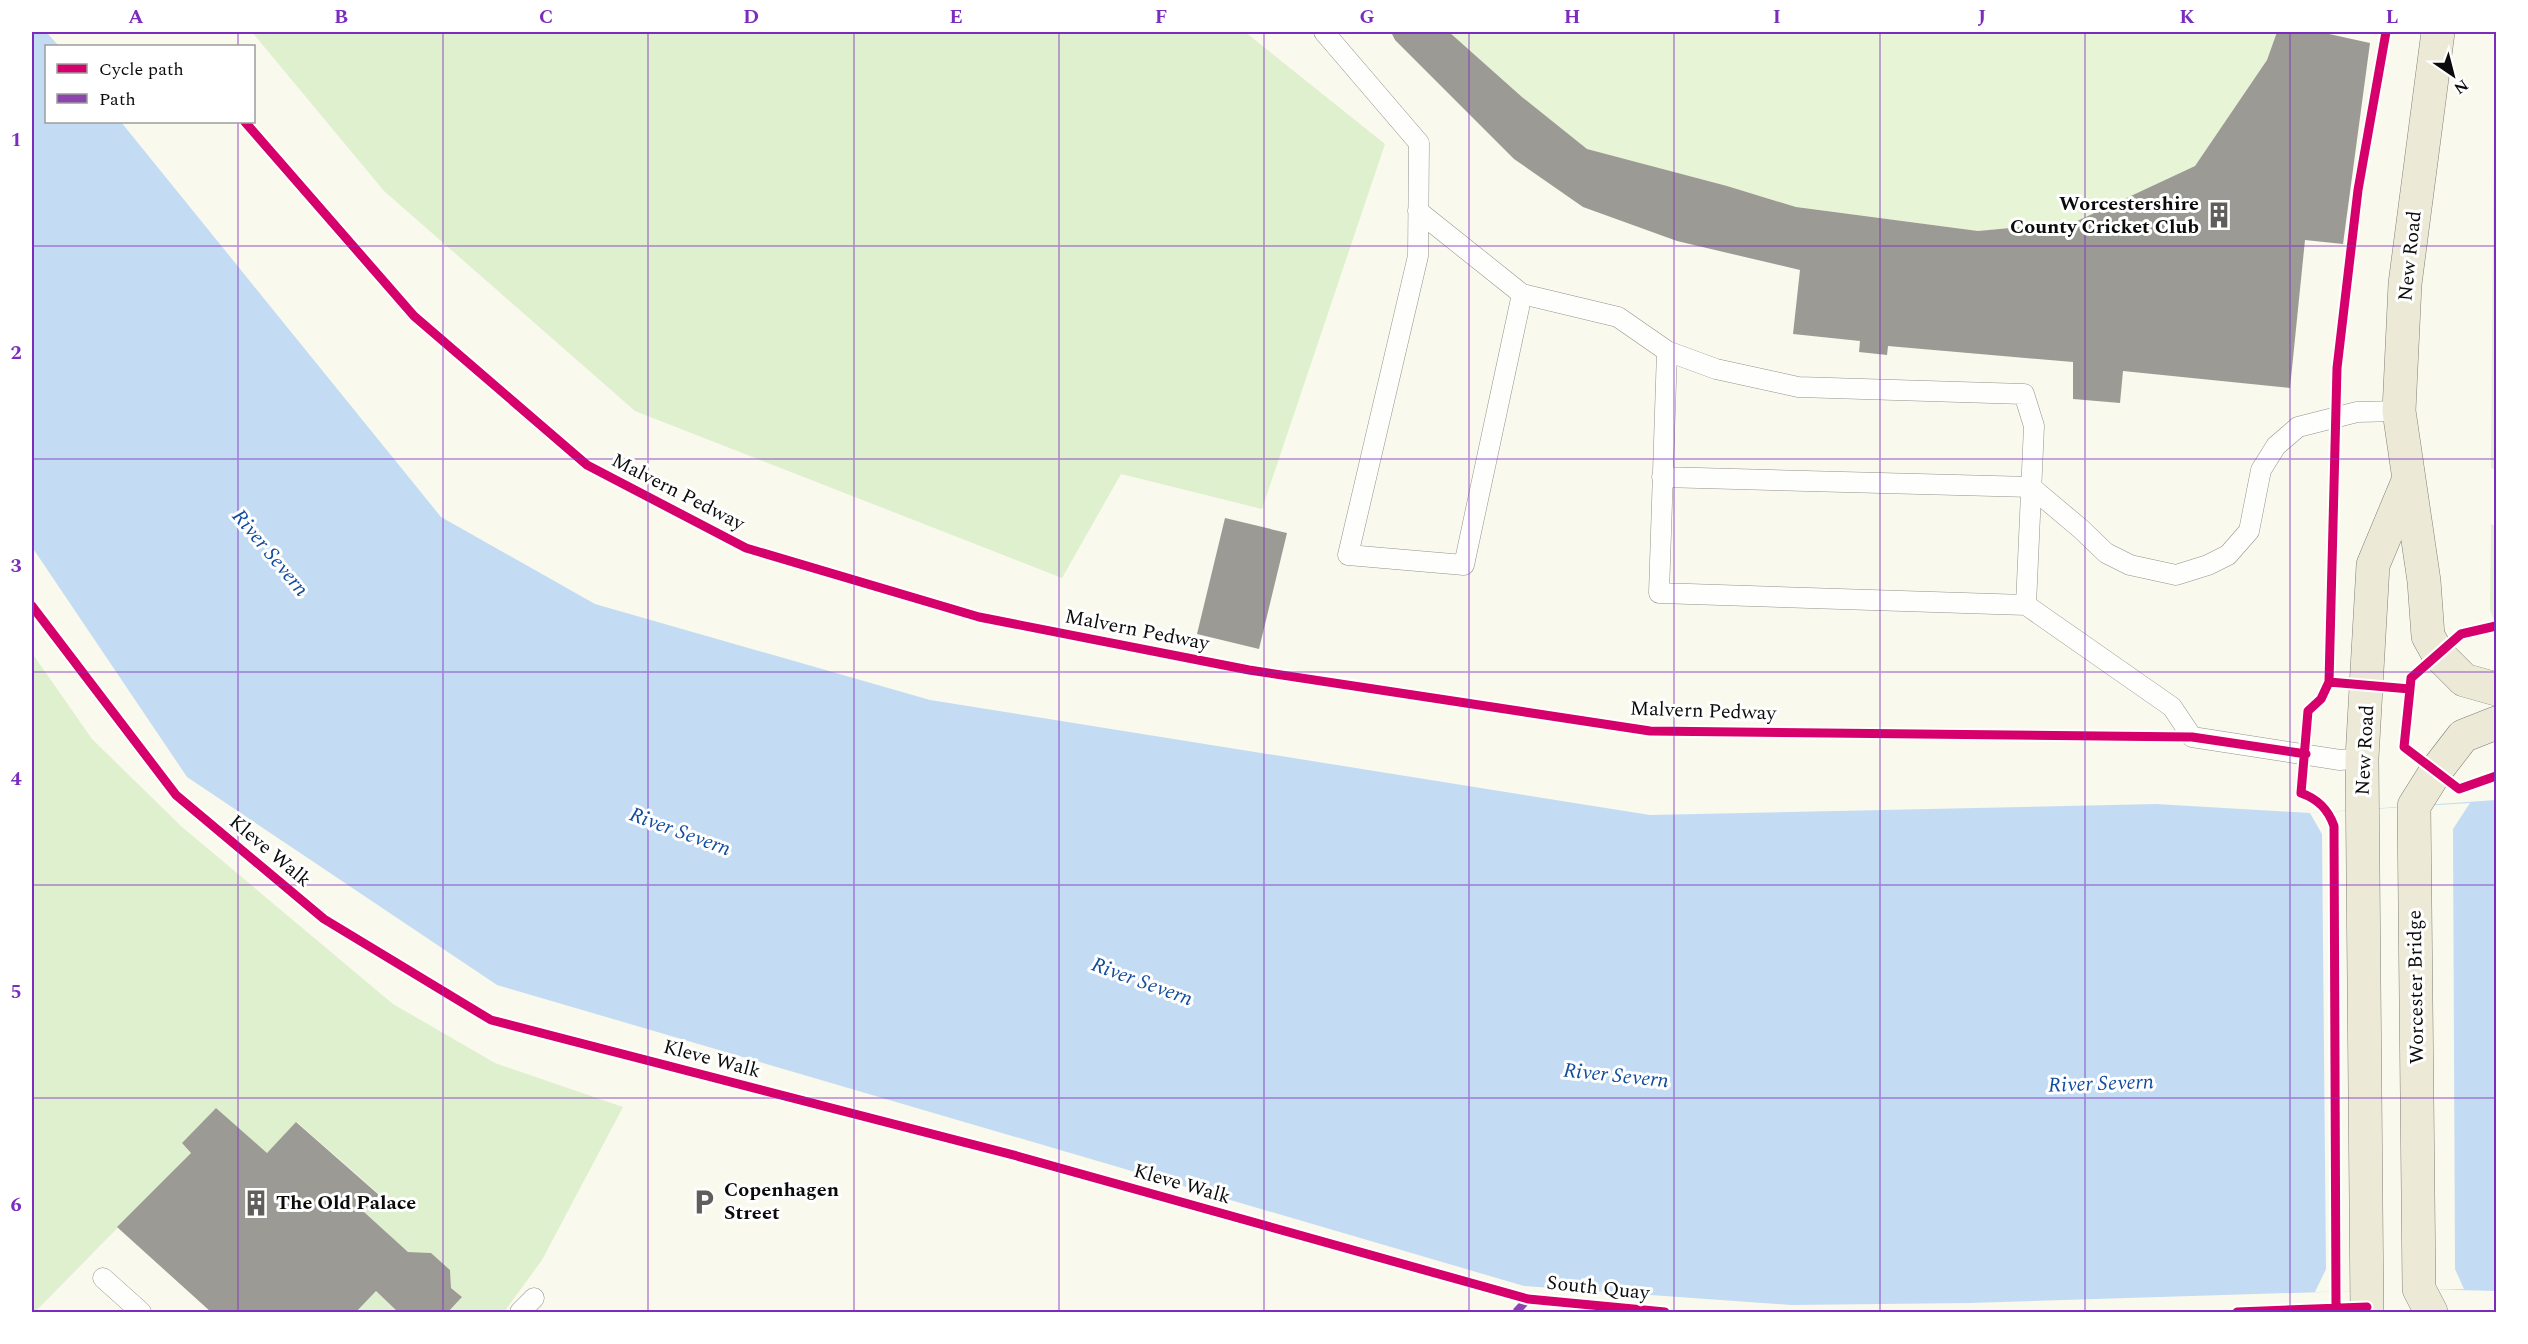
<svg xmlns="http://www.w3.org/2000/svg" width="2528" height="1344" viewBox="0 0 2528 1344" font-family="Spectral,serif">
  <rect width="100%" height="100%" fill="#faf9ed"/>
  <path fill="#def0cd" d="M252,32H1245L1385,144L1262,509L1121,474L1062,578L635,411L384,191Z
    M2496,98V470L2491,468L2494,112Z
    M2491,524L2496,526V626L2490,610Z
    M32,653L92,739L182,827L393,1004L495,1063L623,1107L542,1260L504,1312H448L462,1297L451,1288L450,1270L431,1253L408,1252L364,1212L379,1194L297,1122L267,1153L216,1108L182,1143L191,1153L35,1312H32Z
    M376,1291L398,1312H356Z"/>
  <path fill="#e8f4d6" d="M1449,32H2277L2267,60L2195,166L2075,222L1978,231L1796,207L1727,186L1587,149L1522,97Z"/>
  <path fill="#c3dcf4" d="M32,32H46L59,46H46V122H121L441,517L595,604L930,700L1650,815L2156,804L2310,813L2496,800V1291L2419,1289L1970,1303L1791,1305L1524,1286L497,985L187,777L32,547Z"/>
  <path fill="#faf9ed" d="M2470,803L2453,829L2455,1269L2464,1289L2315,1292L2326,1269L2322,834L2310,813Z"/>
  <path fill="#9c9a94" d="M1391,32H1449L1522,97L1587,149L1727,186L1796,207L1978,231L2075,222L2195,166L2267,60L2277,32H2320L2370,43L2343,244L2305,240L2290,388L2123,371L2120,403L2073,399V362L1888,346L1887,355L1859,352L1860,341L1793,334L1800,270L1677,241L1583,207L1514,159L1395,40Z
    M1225,518L1287,533L1259,649L1197,634Z
    M216,1108L267,1153L296,1122L379,1195L364,1212L408,1252L431,1253L450,1270L451,1288L462,1297L448,1312H398L376,1291L356,1312H211L117,1227L191,1153L182,1143Z"/>
  <g fill="none" stroke-linecap="round" stroke-linejoin="round">
    <g stroke="#93928d" stroke-width="21">
      <path id="service" d="M1324,32L1419,143L1418,256L1348,555L1464,565L1522,294L1418,211
        M1522,294L1618,317L1667,351L1716,369L1798,387L2024,394L2034,426L2026,605
        M1667,351L1659,593L2026,605L2172,707L2192,737L2340,760L2362,758
        M1662,477L2031,487L2081,529L2106,553L2130,565L2176,575L2208,565L2228,555L2249,531L2261,470L2276,446L2298,427L2357,412L2399,411
        M103,1278L141,1312
        M520,1312L534,1298"/>
    </g>
    <g stroke="#807f7a" stroke-width="34">
      <path id="primary" d="M2438,32L2405,284L2399,411L2424,581L2428,636L2438,654L2464,680L2496,689
        M2367,1312L2362,758L2373,565L2408,481
        M2431,1312L2419,1289L2414,806L2436,771L2463,736L2496,723"/>
    </g>
    <use href="#service" stroke="#fefefc" stroke-width="20"/>
    <use href="#primary" stroke="#ecead6" stroke-width="33"/>
    <path stroke="#8e44ad" stroke-width="8" stroke-dasharray="15 8" stroke-linecap="butt" d="M1516,1312L1528,1299"/>
    <g stroke="#fff" stroke-width="13">
      <path id="cycleway" d="M245,122L414,316L587,465L746,548L979,617L1249,670L1650,731L2192,737L2306,754
        M32,606L176,795L324,919L491,1020L1017,1156L1528,1299L1665,1312
        M2329,682L2410,689L2404,747L2459,789L2496,776
        M2410,689L2411,678L2461,634L2496,626
        M2336,1307L2334,826C2328,809 2318,799 2301,793L2308,711L2321,699L2329,682L2337,368L2358,190L2386,32
        M2237,1312L2367,1307"/>
    </g>
    <use href="#cycleway" stroke="#d6006c" stroke-width="9"/>
  </g>
  <path fill="none" stroke="#7b2cbf" stroke-width="1.5" stroke-opacity="0.55" d="M238,32V46M443,32V1312M648,32V1312M854,32V1312M1059,32V1312M1264,32V1312M1469,32V1312M1674,32V1312M1880,32V1312M2085,32V1312M2290,32V1312M238,122V1312M32,246H2496M32,459H2496M32,672H2496M32,885H2496M32,1098H2496"/>
  <defs>
    <g id="building-bare" transform="scale(2.07)"><path d="M-4-6H4V6H1V3H-1V6H-4ZM-2.5-4.3h1.7v1.8h-1.7ZM.8-4.3h1.7v1.8H.8ZM-2.5-1h1.7V.8h-1.7ZM.8-1h1.7V.8H.8Z" fill="#5f5e5a" stroke="#fff" stroke-width="2.5" paint-order="stroke"/></g>
    <g id="parking-bare" transform="scale(2.07)"><path d="M-3.5-5.5H1a3.5 3.5 0 0 1 0 7H-1V5.5H-3.5ZM-1-3.4V-.6H.8a1.4 1.4 0 0 0 0-2.8Z" fill="#5f5e5a" stroke="#fff" stroke-width="2.5" paint-order="stroke"/></g>
  </defs>
  <g fill-rule="evenodd">
    <use href="#building-bare" x="2219" y="215"/>
    <use href="#parking-bare" x="704" y="1202"/>
    <use href="#building-bare" x="256" y="1203"/>
  </g>
  <g text-anchor="middle" dominant-baseline="central" stroke-width="6" stroke-linejoin="round" paint-order="stroke">
    <g font-size="20" font-weight="bold" fill="#0b0b0b" stroke="#fff" text-anchor="start">
      <text x="2199" y="204" text-anchor="end">Worcestershire<tspan x="2199" dy="23">County Cricket Club</tspan></text>
      <text x="724" y="1190">Copenhagen<tspan x="724" dy="23">Street</tspan></text>
      <text x="276" y="1203">The Old Palace</text>
    </g>
    <g font-size="20" fill="#0b0b0b" stroke="#fff">
      <text transform="translate(2410 256) rotate(-84)">New Road</text>
      <text transform="translate(678 492) rotate(27)">Malvern Pedway</text>
      <text transform="translate(1137 630) rotate(11)">Malvern Pedway</text>
      <text transform="translate(1703 711) rotate(2)">Malvern Pedway</text>
      <text transform="translate(2365 750) rotate(-87)">New Road</text>
      <text transform="translate(270 851) rotate(40)">Kleve Walk</text>
      <text transform="translate(2416 987) rotate(-91)">Worcester Bridge</text>
      <text transform="translate(712 1059) rotate(15)">Kleve Walk</text>
      <text transform="translate(1182 1184) rotate(16)">Kleve Walk</text>
      <text transform="translate(1598 1288) rotate(6)">South Quay</text>
    </g>
    <g font-size="21" font-style="italic" fill="#124c9e" stroke="#fff">
      <text transform="translate(270 553) rotate(50)">River Severn</text>
      <text transform="translate(680 832) rotate(20)">River Severn</text>
      <text transform="translate(1142 982) rotate(20)">River Severn</text>
      <text transform="translate(1616 1076) rotate(6)">River Severn</text>
      <text transform="translate(2101 1084) rotate(-2)">River Severn</text>
    </g>
  </g>
  <rect width="2528" height="1344" fill="none" stroke="#ffffff" stroke-width="66"/>
  <rect x="45" y="45" width="210" height="78" fill="#ffffff" stroke="#9d9d9d" stroke-width="1.5"/>
  <rect x="57" y="64" width="30" height="9" fill="#d6006c" stroke="#9d9d9d" stroke-width="1.5"/>
  <text x="99" y="75" font-size="18" fill="#0b0b0b">Cycle path</text>
  <rect x="57" y="94" width="30" height="9" fill="#8e44ad" stroke="#9d9d9d" stroke-width="1.5"/>
  <text x="99" y="105" font-size="18" fill="#0b0b0b">Path</text>
  <g transform="translate(2453 75) rotate(145)" stroke="#ffffff" stroke-width="4.5" paint-order="stroke">
  <path d="M0-4.5L10 22L0 15L-10 22Z" fill="#0b0b0b"/>
  <text y="-9" font-size="16" font-weight="bold" text-anchor="middle" fill="#0b0b0b">N</text>
  </g>
  <rect x="33" y="33" width="2462" height="1278" fill="none" stroke="#7b2cbf" stroke-width="2"/>
  <g font-size="20" text-anchor="middle" font-weight="bold" fill="#7b2cbf">
    <text x="136" y="23">A</text>
    <text x="341" y="23">B</text>
    <text x="546" y="23">C</text>
    <text x="751" y="23">D</text>
    <text x="956" y="23">E</text>
    <text x="1161" y="23">F</text>
    <text x="1367" y="23">G</text>
    <text x="1572" y="23">H</text>
    <text x="1777" y="23">I</text>
    <text x="1982" y="23">J</text>
    <text x="2187" y="23">K</text>
    <text x="2392" y="23">L</text>
    <text x="16" y="146">1</text>
    <text x="16" y="359">2</text>
    <text x="16" y="572">3</text>
    <text x="16" y="785">4</text>
    <text x="16" y="998">5</text>
    <text x="16" y="1211">6</text>
  </g>
</svg>
